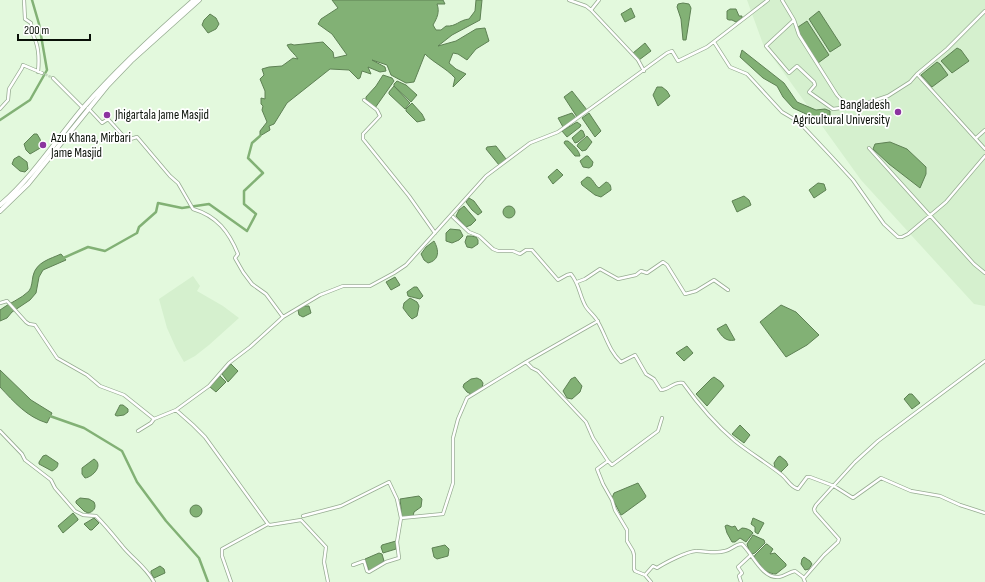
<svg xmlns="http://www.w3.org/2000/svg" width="985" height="582" viewBox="0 0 985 582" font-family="'Sofia Sans Condensed',sans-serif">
  <rect width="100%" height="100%" fill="#e3f9dd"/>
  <path fill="#d5f0ce" d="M747,0H985V306L974,304L861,180L763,44Z
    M193,276L200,286L197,291L223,306L239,318L209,345L195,356L184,362L176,348L167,328L159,299Z"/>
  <path fill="#82b175" stroke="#5e8154" d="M332,0H443L445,4H437C440,12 437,18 433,25L436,30H441L446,26C456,27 459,20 469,19L475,11L476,0H482L480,20L452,35L438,46L456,41L476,29L485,28L489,41L476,49L467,60L458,54L453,53L449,63L456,69L466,74L453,87L455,78C446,68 434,63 425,54L414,82L406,83L391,75L387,65L372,60L385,67L386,71L380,72L368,67L371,74L362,71L360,78L358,79L349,70L330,69L287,103L274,124L269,126L270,130L260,136V131L267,122L262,110L263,106L261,104V98L265,99V91L260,79L264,75L262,69L269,67L282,66L293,58L298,59C295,54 290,51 287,45L291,44L294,45L323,42L333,52L334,58L347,55L332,34L318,24L321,19L338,8Z
    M683,3L689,4L691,8L686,40H683L681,19L677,7L678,4Z
    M631,8L635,17L625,22L621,14Z
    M730,9H736L739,16H742V18L736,22L732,20H729L727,19V11Z
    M819,11L841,45L830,52L809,19Z
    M210,14L216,18L219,24L216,29L208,33L202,25L204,20Z
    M807,21L829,55L818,63L800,34L798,27Z
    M645,43L651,51L639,60L633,53Z
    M957,48L961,50L969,61L952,73L941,61Z
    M742,50L784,83L797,102L816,110L825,109L830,111V123L820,118L806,114L793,108L783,97L777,86L763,78L740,57Z
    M937,62L940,64L948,75L932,87L921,75Z
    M383,75L392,78L394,81L375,108L366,99V97L376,86Z
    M397,81L406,85L417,95L411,102L394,86V84Z
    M394,86L410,103L405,109L389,94V92Z
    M657,87H662L667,91L670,96L658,106L653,95Z
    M572,91L587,110L577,117L564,97Z
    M412,103L422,114L425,120L417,122L406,111V109Z
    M572,113L576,118L563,127L558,118Z
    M589,113L601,131L595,137L582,118Z
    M577,122L581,125L580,127L567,137L562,131Z
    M581,130L583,131L585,136L578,142L575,143L572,138Z
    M34,134H37L40,139L42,147L30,154L26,150L24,144Z
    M587,136L592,142L586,150L582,151L577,146L578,144Z
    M565,141H568C573,145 579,150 580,156H575L564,143Z
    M890,142L907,149L926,167V174L920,188L889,164L873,149L875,144Z
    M496,146L506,159L499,165L486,149L487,147Z
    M19,156L27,162L28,169L25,172L20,171L12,164L14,159Z
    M586,156H588L593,162L592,166L589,168L583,167L580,161Z
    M557,169L563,175L553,184L548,177Z
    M587,177C593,177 594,185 599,188L606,182C610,183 611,186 611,190L601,197L595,195L582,185L581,182Z
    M818,183L824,184L826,190L814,198L809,190Z
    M744,196L749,200L751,205L737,212L732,201Z
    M469,198L474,201L482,212L478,215L472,210L466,202Z
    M503 212a6 6 0 1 1 12 0a6 6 0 1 1-12 0Z
    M464,206L476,220L471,225L466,227L456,216L459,210Z
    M450,229L460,230L463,236L459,240L452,243L446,241V233Z
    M467,236H471L476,237L478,240V244L472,248L467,247L465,242Z
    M434,241C439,250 440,260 428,263L424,260L421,254L426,247Z
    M61,254L66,260L43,270L39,277L36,293L30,300L12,312L7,318L0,321V310C9,303 21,299 29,291C32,287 32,281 33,276C36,262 50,259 61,254Z
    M395,277L400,285L391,290L386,282Z
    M414,287H417L423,296L420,299L408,296L407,292Z
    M410,298L417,302L419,306L417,316L412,319L409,316L403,308L404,303Z
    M781,305L796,312L819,335L807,345L786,357L760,322Z
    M304,306H309L311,313L303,317L299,315L298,310Z
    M726,324L735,340C725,342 722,336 717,329Z
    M687,346L693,353L684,361L676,353Z
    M231,364L238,371L228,382L222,374Z
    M0,370L31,400L52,413L47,423C27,417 14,402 0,387Z
    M220,376L226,382L216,392L210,387Z
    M575,377L582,386L580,392L572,399L567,398L563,391L571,379Z
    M714,377L721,382L724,386L707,406L696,394L711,379Z
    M477,378L481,380L483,383L482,388L471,394L467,392L463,387L464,384L471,379Z
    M909,394H912L920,403L912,409L904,399Z
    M120,405H123L128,409V412L124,415L117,416L115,415Z
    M740,425L750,435L744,443L732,434Z
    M46,455L58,463C58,467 56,469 52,471L39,464V462L43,456Z
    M780,456L786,461L788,465L781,472L775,468L774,463L778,457Z
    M94,459C104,465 93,477 85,478L82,474V468Z
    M638,483L646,496L645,498L623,514L621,515L612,498L614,493Z
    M419,496L422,499L421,507L414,512L413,516L402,517L400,499Z
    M80,498L89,499L94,502C97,508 93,512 88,513L84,511L76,503V501Z
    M190 511a6 6 0 1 1 12 0a6 6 0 1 1-12 0Z
    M73,513L78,519V520L63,533L58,526Z
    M94,518L99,523L92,530H90L84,524Z
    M753,518L764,523L758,534L755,532V527L751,524Z
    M727,525L732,527L735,526L738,531L742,528C746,528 751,530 753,533L746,542L740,538L735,542H732L727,533L725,526Z
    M753,535L764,540L765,543L755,553L752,554L749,550L747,544Z
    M396,541V549L383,553L381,547L382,545Z
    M766,544H767L773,549L770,554L775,553L786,564V566L776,574C770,574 762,570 760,564L758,563L754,558L755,555Z
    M445,545L449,549L448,556L437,559L434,557L432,548Z
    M379,553L382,554L384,561L369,571L365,559Z
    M804,557L810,561L812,564L809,569L805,570L801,564L802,559Z
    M160,566L164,569L165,573L154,578L151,573V571Z"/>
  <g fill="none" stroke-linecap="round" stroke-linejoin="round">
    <path stroke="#82b175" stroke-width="2.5" d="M0,120L30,100L47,70L39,24L32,0
      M61,259L88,247L105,251L137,233L139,227L156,212L158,203L182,208L209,204L247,231L256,214L244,204V191L263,173L248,158L252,143L260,136
      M47,415L84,428L122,451L137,482L166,521L199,558L208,582"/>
    <path stroke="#c2d6bd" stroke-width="2.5" stroke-dasharray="2.5 1" stroke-linecap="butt" d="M42,73L53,78"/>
    <g stroke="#97ac92" stroke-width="4">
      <path id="minor" d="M24,0L25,19L31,23C31,31 33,35 36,42C39,51 39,62 38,72
        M569,0L586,6L591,10L638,60L644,71
        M782,0L794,20L799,35L837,95L848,107L867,103L888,96L910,82L917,74L947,49L985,11
        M591,10L599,0
        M794,20L766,46L789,73L797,66L814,82L815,85L809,92L833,109L848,107
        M714,42L730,67L747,74L782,112L799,122L831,156L853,180L884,224L898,237H902L908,234L946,202L985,156
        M917,74L985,149
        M53,78L83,108
        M364,100L377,110L380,116L363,134V139L409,196L435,233
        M88,108L102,123L108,119L127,140L137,137L170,176L178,183L193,209C217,216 229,232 238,254L235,258L243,272L252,284L266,294L283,317L320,295L343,286H370L394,273L406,265L486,176L530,143L558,132L667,53L672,51L678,61L707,47L768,0
        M0,109L8,100L9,89L22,68L23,65L42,73
        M976,138L985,130
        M869,148L974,264L985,273
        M453,217L469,232L479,236L493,249L498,251H513L520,254L526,250H532L558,280L567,275L571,274C580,285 579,295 586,307C590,313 595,316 598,322C606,336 609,351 621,362L635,355L646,374L654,379L661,390C669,390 674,381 683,383C698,404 715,424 735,441C750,453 767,463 782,475C788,480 790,487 798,489L807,477H810L834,486L853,498L881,478L911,491L940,496L960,505L985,513
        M577,282L585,279L600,269L618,279L636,275L641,271L647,273L663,262L667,265L685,294L696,291L714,280L728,290
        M0,303L7,301L26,322L29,324L35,325L57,358L87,375L100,386L124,395L154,419L176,410L209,386L229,363L250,347L283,317
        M598,321L526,362L532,368L538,371L586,422L593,438L608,461L597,469L603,484L612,500L615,510L627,530V541L633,551L634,555V569L635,571L645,575L651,582
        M176,410L193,425L205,437L268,524L270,525L301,520L326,547L324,562L328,582
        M0,431L22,454L25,460L51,480L55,488L75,511L83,515L96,516C106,526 114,536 123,547C134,560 145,566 154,582
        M138,431L151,423L154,419
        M608,461L612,465L658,431L662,418
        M303,516L341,506L389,482L397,499L401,518L443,514L453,483V438L458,419L467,398L526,362
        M353,565L364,561L367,571L369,572L386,562L399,558L397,542L401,518
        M645,575L653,566L657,568C663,564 689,550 697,551C706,551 715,554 725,551C731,550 735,544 742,544C752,553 762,579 779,577C785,576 789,572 795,571L803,577L805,582
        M804,578L824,555L838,542L839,539L815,512L814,509L816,505L855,462L878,441L985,361
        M231,582L222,556V549L268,524
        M741,582L739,576L742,573L738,567L751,555"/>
    </g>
    <g stroke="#97ac92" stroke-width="5.5">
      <path id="highway" d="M0,205C33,177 56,140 83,108C117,69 155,34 194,0
        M0,211L28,184L108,85L131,61L199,0"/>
    </g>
    <use href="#minor" stroke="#fff" stroke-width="2.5"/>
    <use href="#highway" stroke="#fff" stroke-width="4"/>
  </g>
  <g fill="#8c34a0" stroke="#fff" stroke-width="1.5">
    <circle cx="898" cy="112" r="4"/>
    <circle cx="107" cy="115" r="4"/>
    <circle cx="43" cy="145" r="4"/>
  </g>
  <g text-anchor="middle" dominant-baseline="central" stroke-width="3.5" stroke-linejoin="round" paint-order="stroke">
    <g font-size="13" fill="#091007" stroke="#fff" text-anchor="start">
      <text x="890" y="105" text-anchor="end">Bangladesh<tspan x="890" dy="15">Agricultural University</tspan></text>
      <text x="115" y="115">Jhigartala Jame Masjid</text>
      <text x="51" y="138">Azu Khana, Mirbari<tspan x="51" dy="15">Jame Masjid</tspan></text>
    </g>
  </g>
  <path d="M18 34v6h72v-6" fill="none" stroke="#091007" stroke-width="2"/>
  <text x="24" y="34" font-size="12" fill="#091007" stroke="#ffffff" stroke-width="3" paint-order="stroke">200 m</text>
</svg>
